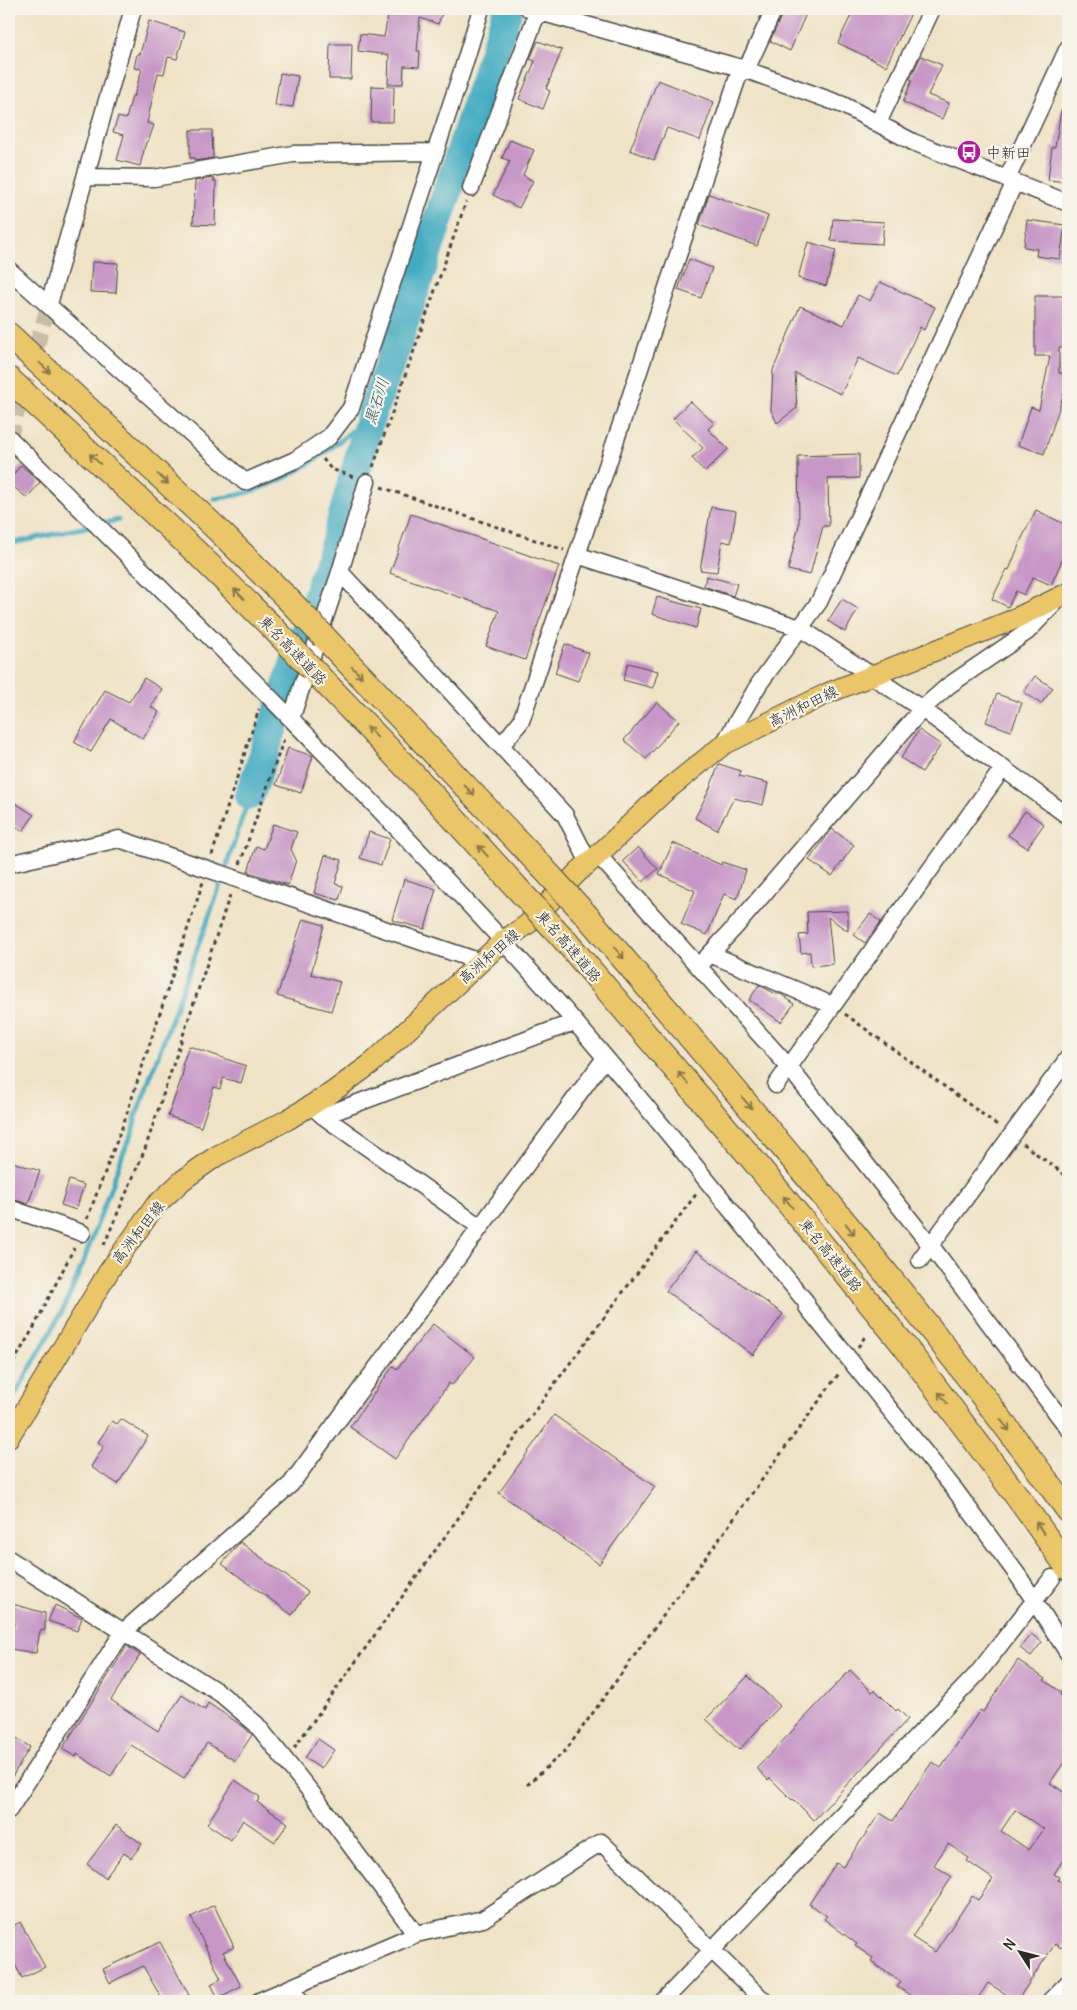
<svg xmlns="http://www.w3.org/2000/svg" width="1077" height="2010" viewBox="0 0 1077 2010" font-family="Delius,'Klee One',sans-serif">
  <rect width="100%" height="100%" fill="#f7f3e8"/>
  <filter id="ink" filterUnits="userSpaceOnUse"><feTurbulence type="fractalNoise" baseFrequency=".02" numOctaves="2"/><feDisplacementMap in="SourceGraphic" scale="10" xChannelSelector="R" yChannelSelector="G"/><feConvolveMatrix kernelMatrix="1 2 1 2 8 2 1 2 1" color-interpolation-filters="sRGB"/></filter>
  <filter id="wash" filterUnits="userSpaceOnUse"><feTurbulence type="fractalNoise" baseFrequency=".0096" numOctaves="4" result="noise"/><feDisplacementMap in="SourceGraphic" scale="20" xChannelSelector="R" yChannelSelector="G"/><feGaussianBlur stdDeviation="1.12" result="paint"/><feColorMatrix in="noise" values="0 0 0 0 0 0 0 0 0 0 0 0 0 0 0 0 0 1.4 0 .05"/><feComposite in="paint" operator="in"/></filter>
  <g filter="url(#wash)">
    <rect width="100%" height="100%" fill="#efe3c6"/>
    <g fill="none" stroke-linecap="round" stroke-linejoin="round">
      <path stroke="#43acc2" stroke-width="5" d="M214,499C228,497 242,495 256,490C300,475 336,445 371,415
        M9,544L118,520
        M9,1406L65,1306L83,1263L124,1151L132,1134L136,1116L215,900L250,795"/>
      <path stroke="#43acc2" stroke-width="30" d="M250,795L336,541L371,415L395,350L508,9"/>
    </g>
    <g id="blocks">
      <path fill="#c797c7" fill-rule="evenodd" d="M389,9H444L438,24L420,18L417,51H420L419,67L404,66L403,84H388L389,55L358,51L360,34L384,37Z
        M784,9H808L790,51L770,41Z
        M854,9H913L886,66L838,43Z
        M149,21L185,32L177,59L168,57L164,74L158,73L147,123L154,125L148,142H146L140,166L117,160L124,135L113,132L118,117L126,119L132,96H134L142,69L134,68L137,54H140Z
        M538,41L562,50L546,89L550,91L543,109L519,99L535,61L530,59Z
        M330,44H352L351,79H329Z
        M921,56L942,65L928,95L949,103L942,119L903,102L912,80L910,79Z
        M280,73L298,76L293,107L275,105Z
        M658,80L714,102L700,140L667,128L654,160L630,150Z
        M372,86L394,87L393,122H371Z
        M1061,110L1068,111V182L1048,180L1052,147H1055Z
        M190,130H212L213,158L195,161V158H190Z
        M510,140L534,150L523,175L533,181L519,208L493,195L510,161L502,158Z
        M213,178V181H216L215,225L193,224L195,181Z
        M709,194L768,216L757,246L699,225Z
        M833,219L884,222L882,244L831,241Z
        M1027,220L1065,225L1060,259L1036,256L1037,249L1024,247Z
        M808,242L836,250L826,286L798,278Z
        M689,259L712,268L701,298L678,290Z
        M92,262L118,263L116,293L90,292Z
        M880,282L935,307L924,330L920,327L897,376L858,358L841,394L795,373L797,408L777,423L771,410L773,370L800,306L844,325L858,295L870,301Z
        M1035,296H1068V317L1065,318V348H1059V373L1068,374V394L1064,393L1044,454L1018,445L1031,407L1039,410L1050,356H1035Z
        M690,401L714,423L708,429L728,449L705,472L692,458L703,448L673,419Z
        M859,454V478L828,479L829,526H823L810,575L788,570L799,525L798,456Z
        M21,465L40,482L27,498L9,483V480Z
        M711,507L736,511L731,543L722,541L717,572L700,570Z
        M1036,510L1068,526V547L1051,585L1033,577L1024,595L1016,591L1008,607L992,599L1007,569L1009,570L1021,540Z
        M411,514L559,566L525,660L486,646L499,611L390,573Z
        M706,576L737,584L733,596L704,586Z
        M657,597L701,609L696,628L652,614Z
        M842,599L858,609L845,632L828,621Z
        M565,644L589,653L578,681L555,673Z
        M628,663L658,671L653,688L623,680Z
        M1035,676L1053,688L1041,704L1024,692Z
        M144,678L162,689L151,707L159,712L143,739L111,719L91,752L74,742L105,690L129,702Z
        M997,694L1022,703L1011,731L986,722Z
        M657,702L679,721L646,759L624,740Z
        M919,730L941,745L922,772L901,758Z
        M288,748L313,756L301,793L276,785Z
        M719,764L741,771L739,776L768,783L763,805L734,798L717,830L695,818L710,788Z
        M9,799L34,815L23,831L9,822Z
        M1025,811L1044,824L1027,848L1008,835Z
        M273,824L297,832L291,849L296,860L288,885L248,872L256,846L264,849Z
        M832,829L854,845L832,876L809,860Z
        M369,832L390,839L381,865L360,858Z
        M673,843L721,865L722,862L746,870L737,899L724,894L707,935L681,924L695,891L659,874Z
        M638,847L658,869L643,882L623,861Z
        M325,855L342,860L335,884L343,886L339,900L314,893Z
        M404,879L436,889L425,929L392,920Z
        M848,911V931L828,917L833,964L811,966L810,952L801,953L799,935L808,934L807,912Z
        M870,914L881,922L865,943L854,935Z
        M303,919L324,925L311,974L340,982L331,1011L277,996Z
        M759,985L776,994H781L794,1004L781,1022L749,1000Z
        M189,1046L246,1066L241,1083L223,1078L220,1089L214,1087L201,1127L168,1116L182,1077L184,1066L182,1065Z
        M9,1161L40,1171L28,1204L9,1198Z
        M69,1180L84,1185L76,1210L61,1205Z
        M696,1251L783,1314L753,1355L666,1291Z
        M433,1324L475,1357L452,1385L449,1383L395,1459L350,1427L393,1366L397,1369Z
        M554,1415L655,1487L599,1564L499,1493Z
        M121,1419L148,1436L118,1484L91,1467L104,1446L98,1442L112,1421L117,1424Z
        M240,1542L308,1592L292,1615L222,1564Z
        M9,1603L45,1613V1630L40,1631L36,1653L10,1649L14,1623L9,1622Z
        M55,1605L82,1618L77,1631L48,1621Z
        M1031,1634L1042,1642L1031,1656L1020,1648Z
        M127,1646L140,1655L111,1700L158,1731L182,1695L205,1710L208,1703L244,1727L252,1735L235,1761L207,1743L184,1778L131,1745L111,1776L77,1754L76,1757L62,1749Z
        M1018,1660L1045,1679L1044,1680L1061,1692L1060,1695L1068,1700V1756L1050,1783L1068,1795V1852L1054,1874L1059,1877L1058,1880L1068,1887V1938L1061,1948L1055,1944L1017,2001L988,1983L976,2001H919L897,1987L901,1982L871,1962L873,1958L855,1946L857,1944L824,1919L827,1916L809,1904L836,1863L843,1867L880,1813L893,1821L932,1762L941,1768L980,1710L983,1712ZM1015,1810L1044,1829L1029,1850L1001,1831ZM948,1844L969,1858L967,1861L993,1879L978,1900L972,1896L935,1952L912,1937L952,1877L934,1865Z
        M850,1670L872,1692L875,1690L896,1711L898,1709L908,1719L814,1820L793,1799L792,1800L770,1778L768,1780L757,1768Z
        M748,1676L780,1706L739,1750L706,1719Z
        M9,1733L30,1747L9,1782Z
        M318,1739L334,1750L321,1769L305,1758Z
        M235,1780L260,1797L257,1802L288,1823L275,1842L243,1820L231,1840L207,1824Z
        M116,1825L142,1844L131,1858L124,1853L105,1878L87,1864Z
        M214,1905L234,1947L223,1952L241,1986L218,1998L211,1984L221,1979L191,1917Z
        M20,1922L45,1967L22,1978L9,1953V1928Z
        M160,1942L189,1995L177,2001H163L143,1966L110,1983L103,1969Z"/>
    </g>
  </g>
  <g filter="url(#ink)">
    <use href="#blocks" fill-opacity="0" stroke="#484742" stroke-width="1"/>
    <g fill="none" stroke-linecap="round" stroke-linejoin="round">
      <path stroke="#c8bea7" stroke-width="16" stroke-dasharray="16 8" stroke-linecap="butt" d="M9,439L49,304"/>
      <g stroke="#484742" stroke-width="19">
        <path id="minor" d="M529,9L741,68L843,105L913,142L1068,203
          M741,68L577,555L800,628L922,709L1068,816
          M746,70L774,9
          M878,123L932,9
          M85,177L154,178L293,154L436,152
          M1007,179L1068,48
          M471,188L538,11
          M9,270L245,482L295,460L329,437L351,408L464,65L481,9
          M49,304L133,9
          M9,438C176,603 343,767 502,940C608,1055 706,1181 806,1302L807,1307L955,1490L1019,1577L1068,1653
          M340,572L565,815L589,863
          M291,719L340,572L367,482
          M723,745L759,684L819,602L1015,182
          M501,746L521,721L577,555
          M598,855L788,1066L931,1246L1068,1428
          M9,864L119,839L481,962
          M710,954L832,1005
          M699,966L736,926L922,709L948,686L1027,632L1056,602
          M776,1085L1003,768
          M311,1105L323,1116L574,1022
          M323,1116L480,1227
          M9,1208L82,1233
          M920,1260L1068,1058
          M9,1559L221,1694L256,1724L314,1796L416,1934
          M9,1810L123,1632L291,1484L605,1058
          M288,1989L301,2001
          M259,2001L416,1934L483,1919L601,1842L764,2001
          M663,2001L978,1673L1052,1578
          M1050,2001L1068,1983"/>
      </g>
      <g stroke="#484742" stroke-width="22">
        <path id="major" d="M9,1437L109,1271L155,1206L183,1180L215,1157L287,1120L331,1093L372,1063L503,941L528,924L579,871L598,855L662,794L723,745L828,693L1010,621L1068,593"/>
      </g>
      <g stroke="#484742" stroke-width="26">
        <path id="highway" d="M9,335L218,530L288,599
          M9,379L196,552L273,628
          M324,637L542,867
          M312,669L426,788L516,887
          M587,916C753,1110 918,1304 1068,1510
          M562,937L754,1161L903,1344L1022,1503L1068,1568"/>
      </g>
      <path stroke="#484742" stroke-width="3" stroke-dasharray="4 4" stroke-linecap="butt" d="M323,459L331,469L354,477
        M373,467L466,202
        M381,487L564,550
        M212,855L259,709
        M240,864L285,736
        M845,1014L1000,1127
        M1023,1144L1068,1177
        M87,1219L123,1125L203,882
        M104,1245L145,1149L231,892
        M858,1347L866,1335
        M9,1370L34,1327L74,1248
        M294,1748L547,1394L697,1193
        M527,1785L566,1750L840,1372"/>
      <use href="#minor" stroke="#fff" stroke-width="16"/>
      <use href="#major" stroke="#eac669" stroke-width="20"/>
      <use href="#highway" stroke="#eac669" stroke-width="24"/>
      <g stroke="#484742" stroke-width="26" stroke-linecap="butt">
        <path id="highway-bridge" d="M288,599L324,637
          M273,628L312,669
          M542,867L587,916
          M516,887L562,937"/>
      </g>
      <use href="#highway-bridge" stroke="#eac669" stroke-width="24"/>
    </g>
    <defs><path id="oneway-shaft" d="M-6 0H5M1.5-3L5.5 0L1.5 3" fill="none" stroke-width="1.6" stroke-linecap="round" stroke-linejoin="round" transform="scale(1.25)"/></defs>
    <g stroke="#8a784a">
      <use href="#oneway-shaft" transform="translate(45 368) rotate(43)"/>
      <use href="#oneway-shaft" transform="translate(95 459) rotate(-137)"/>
      <use href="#oneway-shaft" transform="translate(163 479) rotate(43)"/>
      <use href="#oneway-shaft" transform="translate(239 594) rotate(-135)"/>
      <use href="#oneway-shaft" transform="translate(357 672) rotate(46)"/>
      <use href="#oneway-shaft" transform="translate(372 732) rotate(-134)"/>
      <use href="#oneway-shaft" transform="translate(469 790) rotate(46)"/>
      <use href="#oneway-shaft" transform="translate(483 851) rotate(-132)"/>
      <use href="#oneway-shaft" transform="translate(619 953) rotate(49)"/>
      <use href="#oneway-shaft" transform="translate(683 1078) rotate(-131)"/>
      <use href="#oneway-shaft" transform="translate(747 1103) rotate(49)"/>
      <use href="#oneway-shaft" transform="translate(788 1202) rotate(-129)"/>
      <use href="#oneway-shaft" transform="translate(850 1229) rotate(51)"/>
      <use href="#oneway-shaft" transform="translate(943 1398) rotate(-127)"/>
      <use href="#oneway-shaft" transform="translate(1005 1425) rotate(52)"/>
      <use href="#oneway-shaft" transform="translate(1040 1528) rotate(-125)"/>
    </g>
  </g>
  <defs>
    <g id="bus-disc" transform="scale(1.25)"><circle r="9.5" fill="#b5179e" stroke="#f7f3e8"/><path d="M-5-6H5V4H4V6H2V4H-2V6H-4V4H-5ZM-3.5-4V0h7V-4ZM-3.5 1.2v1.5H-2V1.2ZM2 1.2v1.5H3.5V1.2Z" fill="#fff"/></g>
  </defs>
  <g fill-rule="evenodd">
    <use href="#bus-disc" x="969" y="152"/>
  </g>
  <g text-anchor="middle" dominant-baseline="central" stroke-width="4.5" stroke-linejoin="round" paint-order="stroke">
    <g font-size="15" fill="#2b2b2b" stroke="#f7f3e8" text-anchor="start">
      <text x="986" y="152">中新田</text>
    </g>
    <g font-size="15" fill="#2b2b2b" stroke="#f7f3e8">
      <text transform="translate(293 650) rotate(46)">東名高速道路</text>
      <text transform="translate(803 706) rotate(-26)">高洲和田線</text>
      <text transform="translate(569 946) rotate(49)">東名高速道路</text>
      <text transform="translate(489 956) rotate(-41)">高洲和田線</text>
      <text transform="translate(138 1232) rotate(-52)">高洲和田線</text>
      <text transform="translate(831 1255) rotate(51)">東名高速道路</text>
    </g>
    <g font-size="16" font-style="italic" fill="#335860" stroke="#f7f3e8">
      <text transform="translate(376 401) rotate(-72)">黒石川</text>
    </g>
  </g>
  <rect width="1077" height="2010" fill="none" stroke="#f7f3e8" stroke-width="30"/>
  <g transform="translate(1020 1952) rotate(306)" stroke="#f7f3e8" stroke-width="4" paint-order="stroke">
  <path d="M0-4L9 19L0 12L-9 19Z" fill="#2b2b2b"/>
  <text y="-8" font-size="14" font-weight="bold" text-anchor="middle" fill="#2b2b2b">N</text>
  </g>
</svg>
